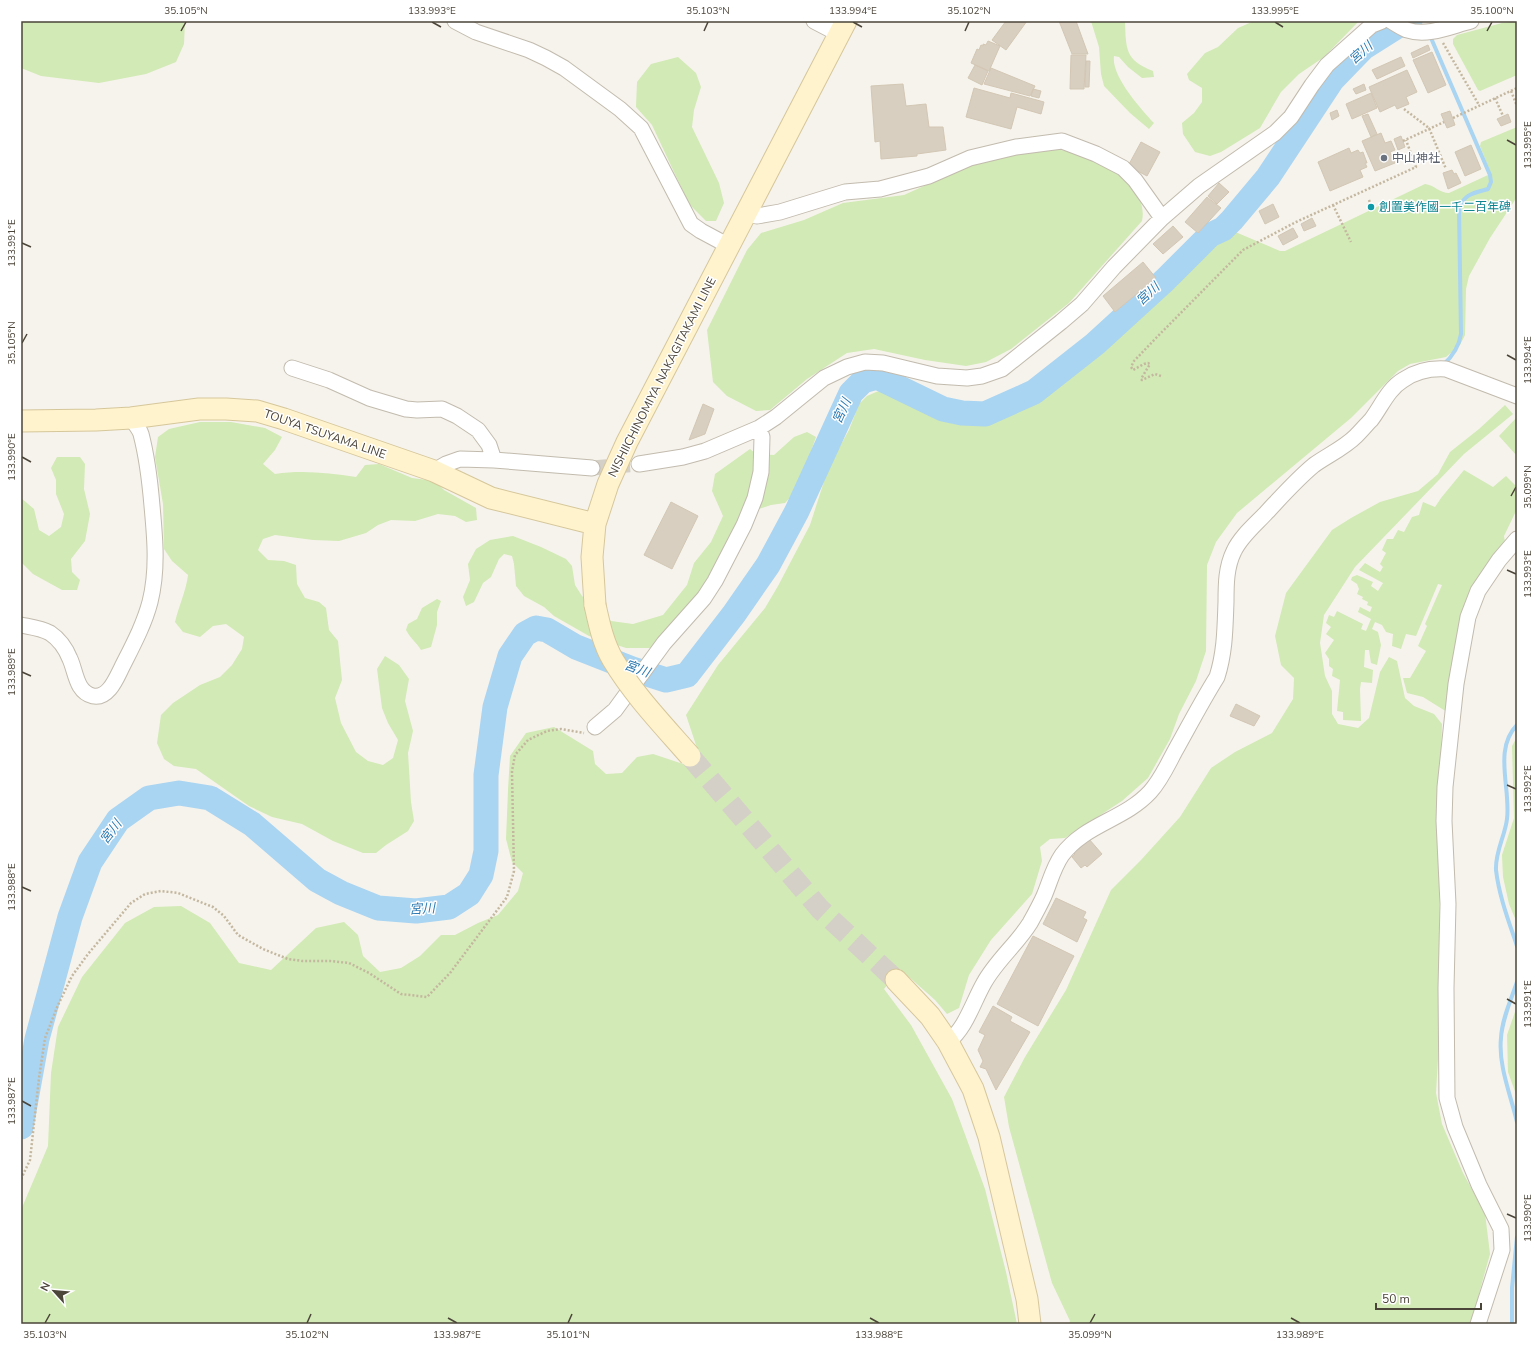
<svg xmlns="http://www.w3.org/2000/svg" width="1538" height="1345" viewBox="0 0 1538 1345" font-family="'Nunito Sans','Noto Sans JP',sans-serif">
  <rect width="100%" height="100%" fill="#f6f3ec"/>
  <path fill="#d2eab5" d="M21,21H185L184,44L176,62L146,74L99,83L41,76L21,68Z
    M1091,21H1125C1126,49 1125,60 1153,71L1154,77L1142,78L1128,67L1119,57L1114,56C1111,76 1141,109 1154,123L1149,129L1130,113L1104,86L1101,74L1099,47Z
    M1254,21H1326L1332,22L1334,21H1359L1324,57L1299,74L1281,92L1260,128L1221,152L1210,156L1195,152L1183,134L1182,123L1194,113L1202,102V88L1189,80L1187,74L1205,53L1218,47L1238,28Z
    M1517,21V75L1480,91L1478,90L1453,44V39L1457,35L1502,23Z
    M678,57L696,73L701,87L694,110L692,127L719,183L724,203L716,221H706L689,204L652,125L636,107L637,82L651,64Z
    M1517,127V197L1490,238L1469,276L1466,289L1465,335L1460,345L1446,357L1410,364L1398,371L1351,418L1237,513L1216,542L1207,565L1206,651L1196,681L1179,714L1170,739L1148,778L1122,801L1065,838L1050,839L1040,847L1042,861L1032,894L991,940L969,975L959,1008L947,1014L935,1000L900,969L884,989L911,1025L952,1099L985,1189L1006,1272L1017,1324H21V1210L48,1146L51,1073L58,1027L82,977L125,923L154,907L181,906L210,923L239,963L271,970L316,928L344,922L358,935L363,956L380,972L401,968L420,956L441,935H455L478,923L498,915L518,891L523,873L512,862L506,839L508,790L510,756L526,733L554,727L593,751L595,764L606,774L622,773L637,757L653,754L686,765L698,751L686,715L718,665L765,608L778,586L810,525L829,466L849,430L859,404L867,396L876,392L883,390H891L951,420L963,422L977,420L1040,395L1050,388L1152,299L1213,239C1220,235 1226,231 1233,231L1280,251H1285L1425,184C1434,185 1440,193 1449,193L1488,175L1490,171L1480,146L1481,142Z
    M1056,149C1064,151 1073,151 1081,154C1107,165 1149,187 1142,221L1069,303L1011,349L986,362L966,366L925,360L874,349L847,353L807,379L770,410L756,411L727,396L713,382L707,330L747,250L761,233L804,220L843,203L904,195L966,167L1007,155Z
    M1505,405L1513,414L1464,454L1355,567L1324,615L1320,643L1325,676L1332,691V714L1338,724L1358,728L1369,718L1380,672L1389,657L1397,661L1405,698L1414,706L1434,714L1442,724L1441,757L1437,802L1440,864L1439,938L1440,1024L1436,1093L1442,1124L1463,1173L1485,1213L1490,1254L1480,1290L1472,1324H1069L1070,1321L1052,1283L1009,1127L1004,1097L1025,1057L1066,990L1111,890L1141,860L1180,817L1211,768L1235,752L1272,733L1293,699L1294,678L1281,665L1275,636L1286,593L1332,530L1351,518L1380,502L1418,491L1438,474L1450,452L1479,429Z
    M1517,417V456L1499,436Z
    M200,422H231L265,428L282,437L275,450L263,464L275,474C302,470 329,473 356,477L365,465L379,464L412,478L435,481L444,490L476,508L477,520L466,522L455,516L438,514L415,521L391,520L378,525L366,533L339,541L313,540L275,535L263,539L258,550L268,560L284,561L296,565L297,584L305,598L319,602L326,608L329,630L338,641L342,680L335,698L341,723L356,752L368,761L383,765L393,758L398,740L388,723L382,708L377,669L385,656L399,665L409,679L405,701L413,731L408,753L411,802L414,821L408,831L386,845L376,853H363L333,841L302,824L272,817L249,806L196,769L174,766L164,759L157,743L161,715L173,703L200,685L220,677L232,665L242,649L244,637L226,624L213,626L200,637L183,632L175,622C179,605 186,591 188,575L172,561L164,549L163,504L155,457L158,437L169,429Z
    M807,432L816,437L798,489L785,503L771,505L744,514L711,578L661,640L650,648H626L589,636L554,616L544,607L524,596L516,586L514,564L512,556L504,554L499,559L491,577L483,583L474,602L466,606L463,597L470,580L468,564L476,549L490,540L513,536L541,547L566,559L572,566L575,585L582,596L611,621L633,624L663,615L687,585L694,563L711,542L723,516L712,491L715,474L750,449L756,454L774,455L794,437Z
    M57,457H80L85,464L84,489L90,514L85,541L71,559L72,572L80,580L77,590H62L33,574L21,562V498L34,509L39,530L49,536L61,527L64,514L56,494V480L51,468Z
    M1464,470L1493,487L1506,476L1516,486V511L1504,536L1505,542L1491,560L1447,712L1423,697L1407,693L1403,678H1410L1426,651L1418,646L1427,626L1425,624L1442,585L1438,584L1416,636L1406,634L1401,649L1392,646L1393,634L1386,632L1382,625L1375,622L1372,629L1378,632L1381,645L1377,665L1371,663L1369,650H1365L1364,667L1373,670L1372,683L1361,682L1360,689L1361,721L1343,720V712L1337,711L1340,680L1332,676L1333,669L1329,666V659L1325,653L1334,640L1326,634L1331,627L1326,623L1329,615L1334,617L1337,611L1363,624L1361,629L1366,631L1371,619L1358,612L1360,607L1370,612L1372,607L1367,605L1368,602L1362,599L1363,597L1357,594L1359,589L1357,584L1351,580L1352,577L1357,575L1373,582L1371,586L1378,591L1383,583L1359,570L1365,563L1380,572L1383,567L1380,564L1386,553L1382,550L1387,539H1393L1398,530L1404,532L1412,517L1419,515L1423,502L1435,507L1441,498Z
    M437,599L441,601L437,612V625L431,647L421,650C417,643 410,638 406,630L408,624L417,619L422,608Z
    M1517,737V923L1509,904L1503,877L1502,855L1514,818L1512,746Z
    M1517,1006V1097L1508,1072L1507,1035Z"/>
  <g fill="none" stroke-linecap="round" stroke-linejoin="round">
    <path stroke="#a9d4f2" stroke-width="4" d="M1431,38L1490,175L1491,182L1488,189C1475,193 1465,193 1459,208L1461,334C1459,347 1453,356 1443,365
      M1517,725C1493,749 1511,789 1507,819C1505,836 1495,852 1496,870C1499,896 1509,922 1517,946
      M1517,982C1511,1000 1502,1019 1501,1038C1498,1065 1511,1096 1517,1122
      M1512,1324V1288L1517,1237"/>
    <path stroke="#a9d4f2" stroke-width="25" d="M21,1127L37,1039L70,917L90,862L118,820L149,798L179,793L210,798L252,824L317,880L341,893L378,908L416,911L449,907L469,894L481,875L486,851V775L495,707L510,656L525,634L536,628L547,630L576,647L632,669L666,680L687,675L734,614L768,565L797,511L851,393L863,381L877,377L943,409L962,413L985,414L1034,392L1095,344L1165,280L1210,235L1223,229L1232,220L1268,177L1332,80L1363,48L1401,24L1410,21"/>
  </g>
  <path fill="#d8cfc1" stroke="#d3c7b4" d="M1006,21H1027L1006,50L992,40Z
    M1059,21H1076L1088,54H1072Z
    M988,41L1000,46L989,71L971,63L977,49L979,50L981,45L983,46V44L986,45Z
    M1428,45L1430,50L1413,58L1411,53Z
    M1432,52L1446,85L1428,93L1413,60Z
    M1071,55H1086L1084,89H1070Z
    M1401,57L1405,66L1377,79L1372,70Z
    M1086,61H1090L1089,87H1085Z
    M975,65L988,71L982,85L968,78Z
    M991,68L1035,86L1030,96L984,84Z
    M1407,70L1417,92L1406,97L1409,104L1397,109L1395,105L1380,112L1369,87Z
    M903,84L906,106L926,104L929,127H943L946,150L917,154V156L881,159L880,141L875,142L871,86Z
    M1364,84L1366,90L1356,94L1353,89Z
    M974,88L1010,98L1011,93L1044,102L1041,114L1017,107L1011,129L966,117Z
    M1033,89L1041,91L1039,98L1031,96Z
    M1371,93L1377,108L1352,119L1346,104Z
    M1337,110L1339,116L1332,120L1330,113Z
    M1450,111L1455,125L1447,128L1441,114Z
    M1368,114L1377,134L1371,137L1362,116Z
    M1508,114L1511,122L1501,126L1497,119Z
    M1381,133L1385,143L1391,141L1395,150L1390,152L1395,163L1375,171L1362,141Z
    M1401,136L1405,147L1398,150L1394,139Z
    M1141,142L1160,152L1147,176L1128,166Z
    M1471,145L1481,169L1465,176L1455,152Z
    M1349,148L1351,153L1358,150L1360,153L1363,152L1367,163H1365L1367,167L1360,170L1363,177L1330,191L1318,162Z
    M1452,170L1454,174L1456,173L1461,183L1448,189L1443,173Z
    M1219,183L1229,192L1217,204L1208,196Z
    M1207,197L1221,208L1198,233L1185,222Z
    M1273,204L1279,217L1265,224L1259,211Z
    M1312,218L1316,226L1304,231L1301,224Z
    M1173,226L1183,237L1163,254L1153,244Z
    M1293,228L1298,237L1283,245L1278,236Z
    M1143,262L1156,278L1115,312L1103,296Z
    M703,404L714,409L705,434L689,440Z
    M671,502L698,516L672,569L644,555Z
    M1236,704L1260,716L1254,726L1230,716Z
    M1089,839L1102,854L1087,867L1085,865L1081,868L1072,857L1075,854L1073,852Z
    M1056,898L1086,912L1083,918L1087,920L1077,942L1043,924Z
    M1033,936L1074,956L1038,1026L997,1004Z
    M993,1006L1012,1017L1010,1021L1030,1032L996,1090L986,1069L980,1067L983,1061L978,1050L985,1035L979,1032Z"/>
  <g fill="none" stroke-linecap="round" stroke-linejoin="round">
    <path stroke="#d4d0c8" stroke-width="15" stroke-dasharray="15 8" stroke-linecap="butt" d="M592,468L639,464"/>
    <path stroke="#d4d0c8" stroke-width="21" stroke-dasharray="21 10" stroke-linecap="butt" d="M690,756L820,909L896,980"/>
    <g stroke="#c2bbae" stroke-width="17">
      <path id="minor" d="M455,21L476,32L529,50L546,58L564,68L620,109L641,128L691,224L701,231L729,246
        M814,21L839,34
        M1391,21C1396,24 1402,28 1407,30C1428,37 1451,26 1471,21
        M746,214L757,216L780,212L845,192L880,189L929,176L970,158L1016,147L1062,141L1096,154L1123,168L1135,180L1162,218
        M292,368L329,380L369,398L406,409L417,410L442,409L457,416L478,430L489,445L494,460
        M639,464L683,457L705,451L759,428L776,417L824,378L847,367L865,362L883,363L937,376L967,378L982,376L1002,369L1061,322L1082,304L1114,267L1162,218L1199,186L1275,133L1291,117L1312,85L1327,65L1372,25L1382,21
        M434,471L446,464L460,459L494,460L592,468
        M21,625C31,627 41,628 50,633C59,639 66,649 70,659C76,672 76,692 93,696C108,699 116,679 121,669C132,647 144,625 150,602C158,570 155,538 152,506C150,482 147,457 141,434C139,428 134,423 131,418
        M595,727L615,710L664,643L704,598L715,581L744,525L755,498L761,472L762,437L759,428
        M948,1042C966,1028 973,1002 984,983C996,961 1017,944 1030,923C1035,914 1040,905 1044,896C1050,882 1053,868 1062,855C1085,824 1124,820 1150,792C1161,780 1168,764 1175,751C1189,726 1202,701 1217,677C1225,652 1225,628 1226,602C1226,585 1226,567 1234,551C1241,536 1256,524 1267,512C1282,496 1297,479 1314,465C1328,455 1344,448 1356,436C1361,431 1366,425 1371,420C1381,407 1388,389 1403,380C1416,371 1430,368 1446,369L1517,396
        M1478,1324L1502,1250L1501,1229L1479,1185L1455,1127L1447,1098L1446,988L1448,904L1444,821L1445,787L1456,684L1468,617L1478,591L1499,560L1517,539"/>
    </g>
    <g stroke="#d6c79b" stroke-width="23">
      <path id="secondary" d="M21,421L96,420L131,418L199,409H226L257,411L284,419L434,471L491,498L595,524
        M595,605L592,557L595,524L608,484L627,442L846,21
        M896,980L930,1016L948,1042L973,1089L989,1137L1027,1299L1030,1324"/>
    </g>
    <path stroke="#c4b79f" stroke-width="2.5" stroke-dasharray="2 2" stroke-linecap="butt" d="M1443,43L1479,105
      M1511,91L1517,106
      M1495,98L1503,116
      M1404,109L1429,128L1446,169
      M1453,118L1517,88
      M1403,141L1444,122
      M1369,200L1370,203
      M1333,205L1351,242
      M1161,376L1155,374L1142,380L1141,379L1150,364L1148,363L1144,364L1133,370L1131,367L1134,361L1157,337L1243,250L1296,222L1416,167L1406,140
      M21,1179L30,1160L39,1078L45,1038L58,1005L72,976L88,954L131,903L145,894L161,891L178,893L213,907L224,916L238,935L263,949L288,959L302,961H330L349,963L369,973L401,994L427,997L450,973L507,897L514,871L512,771L515,755L528,740L547,731L561,729L584,733"/>
    <use href="#minor" stroke="#fff" stroke-width="15"/>
    <use href="#secondary" stroke="#fff3cd" stroke-width="21"/>
    <g stroke="#d6c79b" stroke-width="23" stroke-linecap="butt">
      <path id="secondary-bridge" d="M595,605C599,623 603,643 613,660C634,695 663,725 690,756"/>
    </g>
    <use href="#secondary-bridge" stroke="#fff3cd" stroke-width="21"/>
  </g>
  <path fill="none" stroke="#4b4439" stroke-width="1.5" d="M432,22L441,27M853,22L862,27M1275,22L1283,27M181,31L186,22M704,31L708,22M965,31L969,22M1487,31L1492,22M1507,140L1516,145M22,243L31,247M22,343L27,334M1507,355L1516,360M22,457L31,462M1511,496L1516,487M1507,570L1516,574M22,672L31,676M1507,785L1516,789M22,887L31,891M1507,999L1516,1004M22,1101L31,1106M1507,1214L1516,1218M448,1318L457,1323M870,1318L879,1323M1291,1318L1300,1323M45,1323L50,1314M307,1323L311,1314M568,1323L572,1314M1090,1323L1095,1314"/>
  <circle fill="#6b7280" stroke="#fff" stroke-width="1.5" cx="1384" cy="158" r="4"/>
  <circle fill="#0f9aa8" stroke="#fff" stroke-width="1.5" cx="1371" cy="207" r="4"/>
  <g text-anchor="middle" dominant-baseline="central" stroke-width="3" stroke-linejoin="round" paint-order="stroke">
    <g font-size="12" fill="#5b616d" stroke="#fff" text-anchor="start">
      <text x="1392" y="158">中山神社</text>
    </g>
    <g font-size="12" fill="#0d838f" stroke="#fff" text-anchor="start">
      <text x="1379" y="207">創置美作國一千二百年碑</text>
    </g>
    <g font-size="12" fill="#4b4439" stroke="#fff">
      <text transform="translate(662 377) rotate(-63)">NISHIICHINOMIYA NAKAGITAKAMI LINE</text>
      <text transform="translate(325 434) rotate(19)">TOUYA TSUYAMA LINE</text>
    </g>
    <g font-size="13" font-style="italic" fill="#2e7ab2" stroke="#fff">
      <text transform="translate(1361 53) rotate(-41)">宮川</text>
      <text transform="translate(1148 294) rotate(-43)">宮川</text>
      <text transform="translate(842 411) rotate(-66)">宮川</text>
      <text transform="translate(637 669) rotate(20)">宮川</text>
      <text transform="translate(111 832) rotate(-53)">宮川</text>
      <text transform="translate(422 909) rotate(-3)">宮川</text>
    </g>
  </g>
  <rect width="1538" height="1345" fill="none" stroke="#ffffff" stroke-width="44"/>
  <g transform="translate(54 1291) rotate(297)" stroke="#ffffff" stroke-width="3" paint-order="stroke">
  <path d="M0-3L7 15L0 10L-7 15Z" fill="#4b4439"/>
  <text y="-6" font-size="11" font-weight="bold" text-anchor="middle" fill="#4b4439">N</text>
  </g>
  <path d="M1376 1303v6h105v-6" fill="none" stroke="#4b4439" stroke-width="2"/>
  <text x="1382" y="1303" font-size="12" fill="#4b4439" stroke="#ffffff" stroke-width="3" paint-order="stroke">50 m</text>
  <rect x="22" y="22" width="1494" height="1301" fill="none" stroke="#4b4439" stroke-width="1.5"/>
  <g font-size="10" text-anchor="middle" fill="#4b4439">
    <text x="186" y="14">35.105°N</text>
    <text x="432" y="14">133.993°E</text>
    <text x="708" y="14">35.103°N</text>
    <text x="853" y="14">133.994°E</text>
    <text x="969" y="14">35.102°N</text>
    <text x="1275" y="14">133.995°E</text>
    <text x="1492" y="14">35.100°N</text>
    <text transform="translate(1527 145) rotate(-90)" y="4">133.995°E</text>
    <text transform="translate(11 243) rotate(-90)" y="4">133.991°E</text>
    <text transform="translate(11 343) rotate(-90)" y="4">35.105°N</text>
    <text transform="translate(1527 360) rotate(-90)" y="4">133.994°E</text>
    <text transform="translate(11 457) rotate(-90)" y="4">133.990°E</text>
    <text transform="translate(1527 487) rotate(-90)" y="4">35.099°N</text>
    <text transform="translate(1527 574) rotate(-90)" y="4">133.993°E</text>
    <text transform="translate(11 672) rotate(-90)" y="4">133.989°E</text>
    <text transform="translate(1527 789) rotate(-90)" y="4">133.992°E</text>
    <text transform="translate(11 887) rotate(-90)" y="4">133.988°E</text>
    <text transform="translate(1527 1004) rotate(-90)" y="4">133.991°E</text>
    <text transform="translate(11 1101) rotate(-90)" y="4">133.987°E</text>
    <text transform="translate(1527 1218) rotate(-90)" y="4">133.990°E</text>
    <text x="45" y="1338">35.103°N</text>
    <text x="307" y="1338">35.102°N</text>
    <text x="457" y="1338">133.987°E</text>
    <text x="568" y="1338">35.101°N</text>
    <text x="879" y="1338">133.988°E</text>
    <text x="1090" y="1338">35.099°N</text>
    <text x="1300" y="1338">133.989°E</text>
  </g>
</svg>
